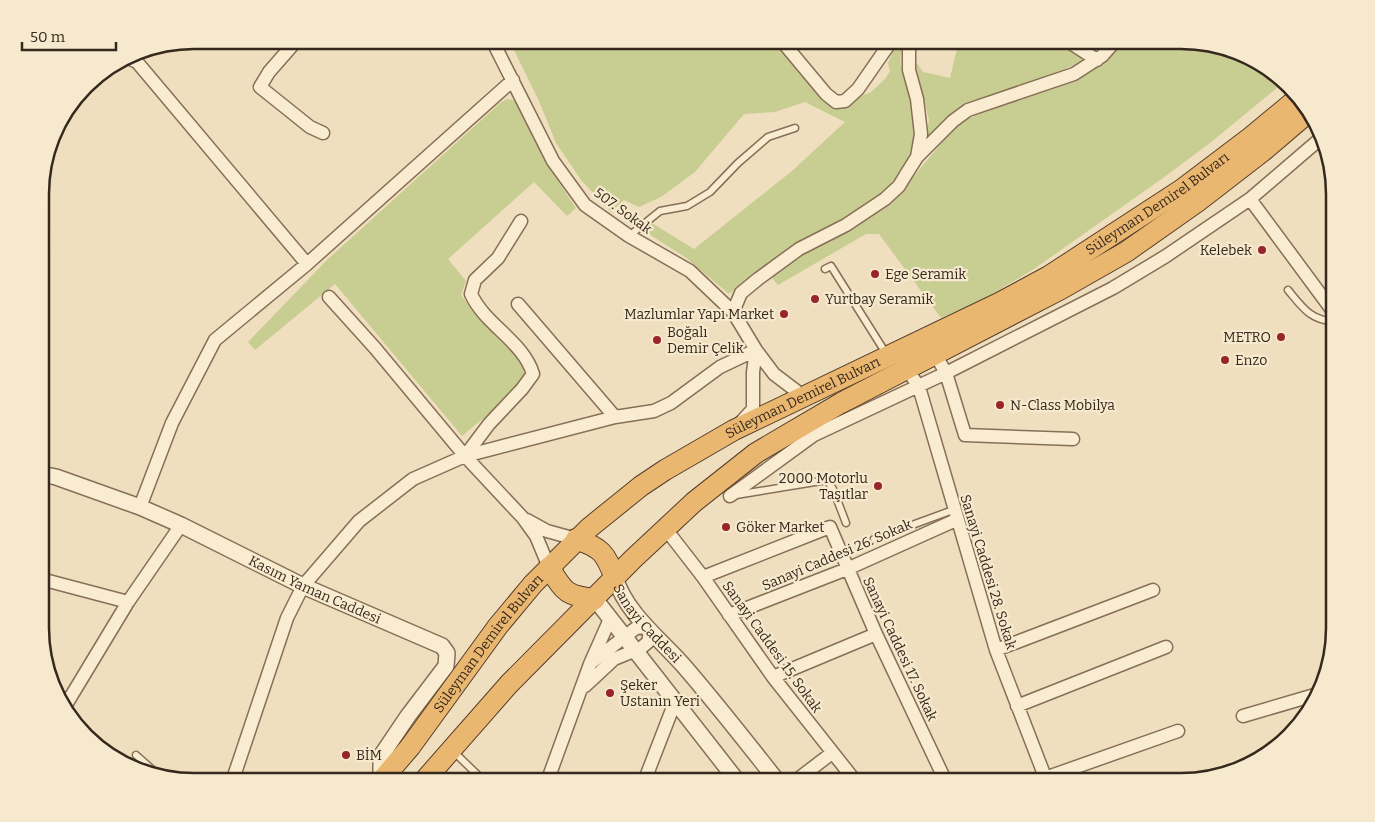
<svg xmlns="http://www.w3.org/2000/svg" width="1375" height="822" viewBox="0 0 1375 822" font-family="Bitter,serif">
  <rect width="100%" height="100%" fill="#efdfbe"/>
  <path fill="#c8cd92" d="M509,40H773L830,105L839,107L851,105L859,97L871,92L885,79L890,71L888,63L898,40H904C902,49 899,57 901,66C905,87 918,108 916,129C908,197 852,210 803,241C776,257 753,276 729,294L685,257L644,231L650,222L694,249L792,171L845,122L805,102L775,112L744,114L695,172L661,197L639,207L624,200L611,212L581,180L556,143L539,101Z
    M959,40H975L1023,49L1027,40H1057L1085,58L1081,62L1025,86L977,102L927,143V132L929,120L915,63H917L923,72L950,78Z
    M1123,40H1182L1258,61L1283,83L1210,143L1163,178L1034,269L984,299L941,318L879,234H866L778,285L771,277L813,247L886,205L909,182L958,123L1105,60Z
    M506,99L514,100L519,104L550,169L576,208L567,216L534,182L448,259L466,281L461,295L477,317L523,363L524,373L516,391L462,436L335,284L255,350L248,342L327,260L499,104Z"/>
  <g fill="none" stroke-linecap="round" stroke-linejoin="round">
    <g stroke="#876f57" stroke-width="9">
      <path id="service" d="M629,236L660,211L687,206L710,192L738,163L768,137L795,128
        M825,269L831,266L887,355
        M1288,290C1303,308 1310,320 1335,322
        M736,495L827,480L833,489L846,523
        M874,539L953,510
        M454,752L485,782
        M136,755L154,771"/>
    </g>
    <g stroke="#876f57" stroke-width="15">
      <path id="minor" d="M297,40L269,72L260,87L310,127L323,133
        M492,40L553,161L585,205L629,236L690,271L733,312L756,350L774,374L803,396
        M781,40L826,94L836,102L845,101L858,89L892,40
        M1066,40L1097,60
        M126,57L137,62L307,264
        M917,157L953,121L968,110L1074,74L1102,56L1116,40
        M1250,199L1335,314
        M329,297L375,348L465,456L523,518L536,536L549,567
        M518,304L615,417
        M733,312L741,293L758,279L799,249L846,225L885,199L899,186L905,176L917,157L921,134L917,99L909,70V40
        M935,354L946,373L965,435L1073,439
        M907,369L919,387L996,650L1047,782
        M741,422L753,409V372L756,350
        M465,456L489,424L522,389L533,374C523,341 485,325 471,294L475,280L498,258L521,221
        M730,496L814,435L946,373L1113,288L1166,256L1250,199L1320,139
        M140,507L172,423L215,340L307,264L513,80
        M527,520L547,531L576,539
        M665,528L703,577L773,677L856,782
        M703,577L830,527L876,634L946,782
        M41,579L128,602
        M729,615L847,569L956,520
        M996,650L1153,590
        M592,662L636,628L646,627
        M773,677L876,634
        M585,686L614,659L641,648L648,642L650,632
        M1017,706L1166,647
        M64,708L128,602L181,525
        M1243,716L1318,694
        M1045,778L1178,731
        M232,782L287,618L303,586L359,521L413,479L465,456L615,417L654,411L671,403L720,367L756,350
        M547,782L590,664L610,619
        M644,782L675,702
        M794,782L832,753"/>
    </g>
    <g stroke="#876f57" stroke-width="18">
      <g id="tertiary">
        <path id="s1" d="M41,474L56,477L140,507L181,525L303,586L442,646L447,653L446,666L408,716L381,756V780"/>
        <path id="s2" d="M615,578C627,614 659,638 683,665C716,703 747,743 778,782"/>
        <path d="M595,599L738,782"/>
      </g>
    </g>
    <g stroke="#553d2b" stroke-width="22">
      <g id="trunk">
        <path d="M576,539C602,548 605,553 615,578"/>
        <path d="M549,567C564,591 565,596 595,599"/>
        <path id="s3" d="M380,782L410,747L498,626L533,584L589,528L641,486L665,470L734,430L999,303L1049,276L1181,190L1251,137L1298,98"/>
        <path d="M423,782L509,684L633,559L694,502L756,453L841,403L1061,289L1126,252L1197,202L1263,151L1310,111"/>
      </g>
    </g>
    <use href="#service" stroke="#f9ecd1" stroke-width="6"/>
    <use href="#minor" stroke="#f9ecd1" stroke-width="12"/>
    <use href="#tertiary" stroke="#f9ecd1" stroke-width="15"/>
    <use href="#trunk" stroke="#eab770" stroke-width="20"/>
  </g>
  <g fill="#98252a" stroke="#f6e9ce" stroke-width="2">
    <circle cx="1262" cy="250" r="5"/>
    <circle cx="875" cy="274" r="5"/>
    <circle cx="815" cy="299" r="5"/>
    <circle cx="784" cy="314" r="5"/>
    <circle cx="1281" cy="337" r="5"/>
    <circle cx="657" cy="340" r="5"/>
    <circle cx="1225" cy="360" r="5"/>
    <circle cx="1000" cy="405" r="5"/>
    <circle cx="878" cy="486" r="5"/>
    <circle cx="726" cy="527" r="5"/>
    <circle cx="610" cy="693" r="5"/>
    <circle cx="346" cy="755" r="5"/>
  </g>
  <g text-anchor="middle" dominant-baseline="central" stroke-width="4.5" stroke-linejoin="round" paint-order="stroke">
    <g font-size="14" fill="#36281c" stroke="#f6e9ce">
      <text stroke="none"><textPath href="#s3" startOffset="986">Süleyman Demirel Bulvarı</textPath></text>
      <text transform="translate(623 211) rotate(36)">507. Sokak</text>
      <text stroke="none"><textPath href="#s3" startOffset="581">Süleyman Demirel Bulvarı</textPath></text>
      <text transform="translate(837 555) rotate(-23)">Sanayi Caddesi 26. Sokak</text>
      <text transform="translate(988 572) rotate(73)">Sanayi Caddesi 28. Sokak</text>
      <text stroke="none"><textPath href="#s1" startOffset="298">Kasım Yaman Caddesi</textPath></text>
      <text stroke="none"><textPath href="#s2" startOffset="56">Sanayi Caddesi</textPath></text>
      <text stroke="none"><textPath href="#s3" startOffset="176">Süleyman Demirel Bulvarı</textPath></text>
      <text transform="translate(772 647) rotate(54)">Sanayi Caddesi 15. Sokak</text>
      <text transform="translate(900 649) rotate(65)">Sanayi Caddesi 17. Sokak</text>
    </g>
    <g font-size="14" fill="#36281c" stroke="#f6e9ce" text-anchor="start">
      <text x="1252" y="250" text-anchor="end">Kelebek</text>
      <text x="885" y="274">Ege Seramik</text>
      <text x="825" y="299">Yurtbay Seramik</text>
      <text x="774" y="314" text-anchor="end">Mazlumlar Yapı Market</text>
      <text x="667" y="332">Boğalı<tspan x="667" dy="16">Demir Çelik</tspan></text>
      <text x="1271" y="337" text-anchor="end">METRO</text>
      <text x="1235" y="360">Enzo</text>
      <text x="1010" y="405">N-Class Mobilya</text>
      <text x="868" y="478" text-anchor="end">2000 Motorlu<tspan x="868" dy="16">Taşıtlar</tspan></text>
      <text x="736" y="527">Göker Market</text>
      <text x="620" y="685">Şeker<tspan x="620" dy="16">Ustanın Yeri</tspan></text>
      <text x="356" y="755">BİM</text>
    </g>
  </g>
  <path d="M0 0H1375V822H0ZM194 49H1181A145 145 0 0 1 1326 194V628A145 145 0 0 1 1181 773H194A145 145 0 0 1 49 628V194A145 145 0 0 1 194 49Z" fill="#f6e9ce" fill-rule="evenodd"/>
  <path fill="none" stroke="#36281c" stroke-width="2.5" d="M194 49H1181A145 145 0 0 1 1326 194V628A145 145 0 0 1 1181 773H194A145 145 0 0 1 49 628V194A145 145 0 0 1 194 49Z"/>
  <path d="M22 42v8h94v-8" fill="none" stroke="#36281c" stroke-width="2.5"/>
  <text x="30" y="42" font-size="15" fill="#36281c" stroke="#f6e9ce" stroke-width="4" paint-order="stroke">50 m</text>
</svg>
